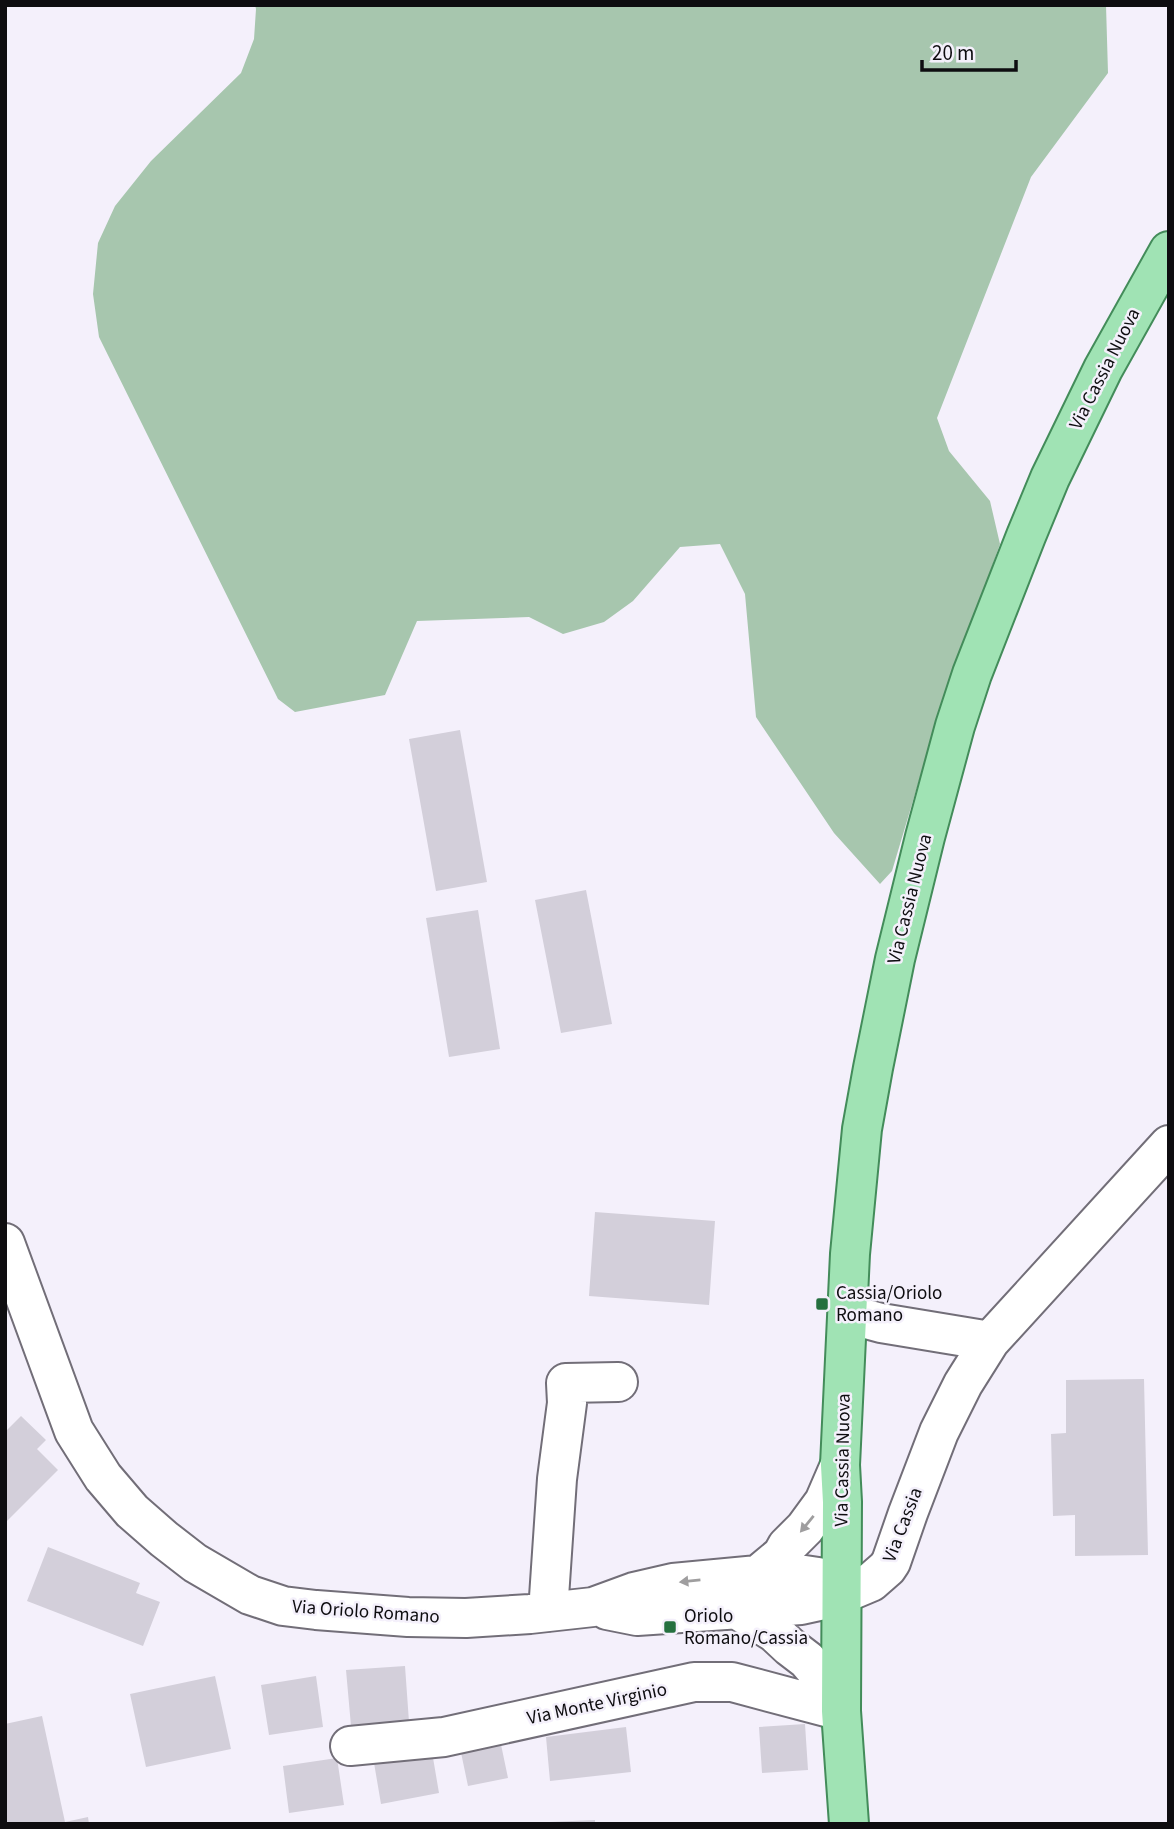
<svg xmlns="http://www.w3.org/2000/svg" width="1174" height="1829" viewBox="0 0 1174 1829" font-family="'Source Sans 3',sans-serif">
  <rect width="100%" height="100%" fill="#f4f0fb"/>
  <path fill="#a7c6ae" d="M255,5H1106L1108,73L1031,177L937,418L949,451L990,501L1000,544L935,727L892,871L880,884L834,833L756,717L745,594L720,544L680,547L633,601L604,622L563,634L529,617L417,621L385,695L295,712L278,699L99,337L93,294L98,243L115,206L151,161L241,73L254,39L256,9Z"/>
  <path fill="#d3cfda" d="M460,730L487,882L436,891L409,739Z
    M586,890L612,1024L561,1033L535,900Z
    M478,910L500,1049L449,1057L426,918Z
    M595,1212L715,1221L709,1305L589,1296Z
    M1144,1379L1148,1555L1075,1556V1515L1053,1516L1051,1434L1066,1433V1380Z
    M21,1416L46,1440L37,1449L58,1470L5,1523V1432Z
    M48,1547L140,1583L136,1593L160,1602L143,1646L27,1601Z
    M405,1666L409,1722L351,1726L346,1670Z
    M215,1676L231,1749L146,1767L130,1694Z
    M316,1676L323,1727L269,1735L261,1685Z
    M42,1716L65,1822L88,1817L89,1824H5V1724Z
    M805,1724L808,1770L762,1773L759,1727Z
    M626,1727L631,1772L550,1781L546,1737Z
    M499,1735L508,1778L468,1786L459,1743Z
    M431,1746L439,1793L381,1804L373,1757Z
    M337,1758L344,1805L289,1813L283,1766Z
    M595,1820V1824H549V1822Z"/>
  <g fill="none" stroke-linecap="round" stroke-linejoin="round">
    <g stroke="#726e78" stroke-width="42">
      <path id="minor" d="M5,1243L74,1431L103,1477L132,1511L164,1539L195,1563L250,1595L283,1606L316,1610L408,1617L466,1618L530,1614L593,1607L634,1592L673,1583L758,1575L798,1574L818,1577L832,1583L841,1594
        M848,1314L881,1323L990,1341
        M758,1575L782,1555L787,1546L805,1528L824,1502L840,1465
        M607,1610L637,1616L801,1605L833,1598L871,1582L887,1568L891,1562L908,1513L939,1432L963,1384L990,1341L1169,1145
        M738,1610L775,1633L790,1647L807,1660L818,1673L841,1711
        M548,1612L557,1479L567,1403L566,1383L618,1382
        M350,1746L444,1737L694,1682H732L841,1711"/>
    </g>
    <g stroke="#438c5a" stroke-width="42">
      <path id="major" d="M849,1824L841,1711L842,1502L840,1465L850,1254L862,1129L873,1068L895,959L925,837L955,726L972,674L1026,536L1050,478L1103,369L1169,251"/>
    </g>
    <use href="#minor" stroke="#fff" stroke-width="38"/>
    <use href="#major" stroke="#a0e3b4" stroke-width="38"/>
  </g>
  <defs><path id="oneway-solid" d="M-6-.8H1V-3.2L6.5 0L1 3.2V.8H-6Z" transform="scale(1.75)"/></defs>
  <g fill="#9f9e9f">
    <use href="#oneway-solid" transform="translate(807 1524) rotate(129)"/>
    <use href="#oneway-solid" transform="translate(690 1581) rotate(174)"/>
  </g>
  <g fill="#25703f" stroke="#f4f0fb" stroke-width="2.5">
    <rect x="815" y="1297" width="14" height="14" rx="3.5"/>
    <rect x="663" y="1620" width="14" height="14" rx="3.5"/>
  </g>
  <g text-anchor="middle" dominant-baseline="central" stroke-width="5" stroke-linejoin="round" paint-order="stroke">
    <g font-size="19" fill="#0e0d10" stroke="#f4f0fb">
      <text transform="translate(1105 369) rotate(-63)">Via Cassia Nuova</text>
      <text transform="translate(910 899) rotate(-76)">Via Cassia Nuova</text>
      <text transform="translate(843 1460) rotate(-89)">Via Cassia Nuova</text>
      <text transform="translate(903 1525) rotate(-69)">Via Cassia</text>
      <text transform="translate(366 1612) rotate(4)">Via Oriolo Romano</text>
      <text transform="translate(597 1704) rotate(-12)">Via Monte Virginio</text>
    </g>
    <g font-size="19" fill="#0e0d10" stroke="#f4f0fb" text-anchor="start">
      <text x="836" y="1293">Cassia/Oriolo<tspan x="836" dy="22">Romano</tspan></text>
      <text x="684" y="1616">Oriolo<tspan x="684" dy="22">Romano/Cassia</tspan></text>
    </g>
  </g>
  <rect width="1174" height="1829" fill="none" stroke="#0e0d10" stroke-width="14"/>
  <path d="M922 60v10h94v-10" fill="none" stroke="#0e0d10" stroke-width="3.5"/>
  <text x="932" y="60" font-size="21" fill="#0e0d10" stroke="#f4f0fb" stroke-width="5" paint-order="stroke">20 m</text>
</svg>
